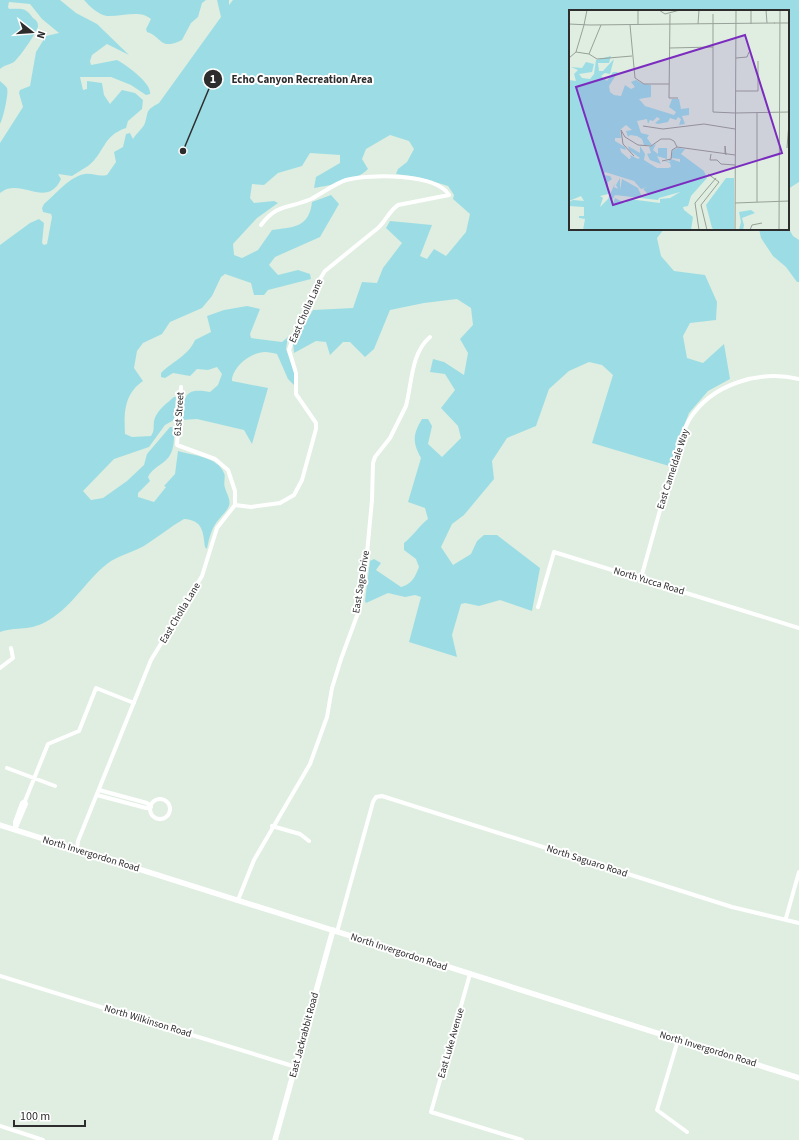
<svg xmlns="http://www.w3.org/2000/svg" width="799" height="1140" viewBox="0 0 799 1140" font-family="'Source Sans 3',sans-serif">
  <rect width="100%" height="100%" fill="#dfeee0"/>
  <path fill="#9cdde5" d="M0,0H60L76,13L97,24L129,55L107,44L92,55L90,61L91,65L117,60C126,65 152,83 150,94L146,95L131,85L111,77H80L83,90L87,89V81L102,83L104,95L110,104L122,90L135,93L143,100L142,109L128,121L126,128C102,136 105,153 88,166C83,169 78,172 72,176L58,174L61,179C47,210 20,176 0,193V143L23,107L19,93L20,90L30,86L36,52L46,36L59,33L42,19L30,4L9,2L8,7L9,9C22,9 25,7 33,18C36,20 38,22 38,26C38,31 19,58 14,62C9,65 4,65 0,69Z
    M84,0H206L202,3L198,17L191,23L182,40C159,51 163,37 147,32L146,29L151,19C140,9 121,17 107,16C99,15 89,6 84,0Z
    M217,0H229V5L233,0H799V182L788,189V11H570V229H664L657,238L661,256L674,271L705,275L717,302L716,320L690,323L683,336L687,358L703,363L724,344L730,379L708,391L689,413L669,466L592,443L613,375L602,365L589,362L569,371L549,389L536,426L507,438L492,461L494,479L464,515L452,524L441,547L453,565L471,554L477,541L484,535H497L540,568L532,611L500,600L479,606L465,603L461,604L452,635L457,657L409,642L421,597L415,595L405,597L388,593L366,603L365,601L370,561L374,559L381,563L376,570L401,587C412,584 415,577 419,567L416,559L404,550V543C414,535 419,526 428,519L425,508L408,502L421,458C412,442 413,434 422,419H428L432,426L428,444L442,457L461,438L458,426L441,408L455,390L445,374L430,372L433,359L444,362L464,375L468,353L460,339L473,325L471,308L457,299L424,303L390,310L374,349L365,357L350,342H343L330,355L326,342L316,341L294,353L293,343L313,310L353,308L362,282L377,283L383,268L402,243L386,228L390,221L432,225L420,256L427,259L434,249L446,256L466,232L470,214L453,199L454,195L448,186L418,177L396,174L398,169L407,162L414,149L409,141L390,135L366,149L362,159L368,169C356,181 331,185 314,188L316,177L340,163V155L310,153L302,166L278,173L264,185L252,184L250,198L254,203L274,201L278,203L257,218L233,244L234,255L242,258L258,250L272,230C293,227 309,228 312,202L331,195L339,204L320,237L275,257L269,265L278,275L298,270L310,274L311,279L268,290L264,295H254L251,283L225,274L221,277L212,296L202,308L170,322L162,334L143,343L137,351L134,368L143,381C124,394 124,413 125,434L132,437L151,436C155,430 153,427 154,421C156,411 167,403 174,397H176L174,420L165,425L149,447L114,459L83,491L91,500L103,498L127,481L144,465L147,454L170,427H174C174,437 175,450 168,458C162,465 152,468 148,477L150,481L138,493V497L154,502L166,487L164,486L175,474L178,451C192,455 218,457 224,473C226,477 223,482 225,488C227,495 232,501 228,508C226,512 222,515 220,518C212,526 209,538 207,549L205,547C203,532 203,520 184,519C170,527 158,537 144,546C133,552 121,555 111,561C89,576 73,606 49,620C30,632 17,626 0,632V245L30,223L39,219L44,223L42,243L44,245L47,244L52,217L51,214L43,212L42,208L44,204C56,194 70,176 85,174C93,173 97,177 107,175L116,162L114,152L123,147L126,134L130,133L133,139C136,134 143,128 145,123C149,110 145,111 159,103L221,17Z
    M0,81C2,83 6,86 7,88C9,93 3,119 0,124Z
    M788,227L793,236L799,240V282H797L786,267L773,256L761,238L759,229H788Z
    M247,306L260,309L250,334L251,338L282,342L288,337L286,349L294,372V385L288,379L277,354C273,353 269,352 265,352C251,352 232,367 232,381L268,388L252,444L244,430L197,419L182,420C184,397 183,387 210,392L218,385L222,374L217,367L208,370L197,369L190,376L173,373L165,378L161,377V373C173,361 188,356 195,340L211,332L207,316L224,310Z"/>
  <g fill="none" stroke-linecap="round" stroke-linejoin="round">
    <path stroke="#fff" stroke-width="4" d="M235,505L251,507L280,503L294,495L302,480L316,429V423L296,394V373L289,350L293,338L304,317L313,290L325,271L378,228C386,221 389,211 398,205L449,195C436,173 369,174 346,180C334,184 323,193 311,199C288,209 278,203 261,225
      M641,578L680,439C683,433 686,426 689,420C712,383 760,370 799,379
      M538,607L554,552L799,628
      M0,668L13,658L11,648
      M7,768L55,786
      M97,795L146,808L151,807L147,803L99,790
      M150 809a10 10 0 1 1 20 0a10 10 0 1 1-20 0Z
      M272,826L300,834L309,841
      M15,830L26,804L25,801L48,744L79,731L96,688L134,703
      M15,830V822L22,803L25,801
      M77,849L78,841L151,660L202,576L217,528L235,505V491L228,470L215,459L177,445L181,387
      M238,900L254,860L310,764L327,717L332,688L341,659L358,613L366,564L372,500L373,463L375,457L390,438L406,406C412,383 411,353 430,337
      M786,918L799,872
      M337,932L373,802L376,797L382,796L732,907L799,923
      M470,974L431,1112L522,1140
      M0,976L296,1067
      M678,1040L657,1110L687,1132
      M0,1126L43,1140"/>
    <path stroke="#fff" stroke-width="5.5" d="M0,825L799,1078
      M275,1140L333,930"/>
  </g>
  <g text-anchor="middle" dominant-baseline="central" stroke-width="4" stroke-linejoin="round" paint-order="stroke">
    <g font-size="10" fill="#2d2d2d" stroke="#fff">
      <text transform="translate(306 311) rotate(-66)">East Cholla Lane</text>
      <text transform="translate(179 414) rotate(-86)">61st Street</text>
      <text transform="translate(673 469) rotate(-72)">East Cameldale Way</text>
      <text transform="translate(649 581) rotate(17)">North Yucca Road</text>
      <text transform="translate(361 582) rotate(-81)">East Sage Drive</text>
      <text transform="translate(180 613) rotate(-59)">East Cholla Lane</text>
      <text transform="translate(91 854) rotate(17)">North Invergordon Road</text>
      <text transform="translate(587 861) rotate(18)">North Saguaro Road</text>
      <text transform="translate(399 952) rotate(18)">North Invergordon Road</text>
      <text transform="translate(148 1021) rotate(17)">North Wilkinson Road</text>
      <text transform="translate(304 1035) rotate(-75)">East Jackrabbit Road</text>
      <text transform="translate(451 1043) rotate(-74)">East Luke Avenue</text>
      <text transform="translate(708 1049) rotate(17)">North Invergordon Road</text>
    </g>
  </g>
  <g transform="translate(569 10)">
    <rect width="220" height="220" fill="#dfeee0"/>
    <path d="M42,46L40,53H29L30,61H34L45,49L41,64L36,63L32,66L38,71L44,62H49L40,76L41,82L45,85L52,86L56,75L62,79L66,77L62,72L67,70L74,74L82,75V87L70,89L76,96L105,105L107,102L100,97L103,89H110L112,99L120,98V105L113,106L116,114L110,115L112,109L109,107L107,110L101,108L99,112L89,114L86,113L91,109L88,107L84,111L81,110L79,114L78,109L68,111L72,123L80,125L78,128L83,135H75L73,129L68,126L61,125L59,127L57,121L63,120L57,115L51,120L52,128H46V131L56,137L57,140L51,138L52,142L60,149L62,148L61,145L69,149L71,148L60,140L59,136L71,143V136L76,144L75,150L88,158H99L102,157L101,153L95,151L102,152L99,150L102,149L111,152V149L102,148L104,140L109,138L116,139L112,144L135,161L138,168L122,186L119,196L114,197L115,200L124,207L122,220H14L16,209L10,208V206H15V197L0,196V192L4,190L15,191L12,186L0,191V70L7,71L5,64L9,60L2,57L13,58L17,52L25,54L23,62L10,64L13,68L21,69L25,64L27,50ZM36,162L65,171L72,179L78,177L74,179L80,185L73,187L69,178L53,169L51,180V168L47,175L49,179L45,177L46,173L39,189L31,197L34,188L31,186L39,184V172L43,169L41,166L35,165ZM111,182L101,188L91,189V193L60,189L56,193L46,188L44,194L43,190L46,185L89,190L90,188ZM87,134L84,140L89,144V138H98V149L88,146L92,154L81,150L78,144L82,143L80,137ZM157,168H165V220H146L143,218L137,195ZM182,200L186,203L173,208L175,215L174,220H170L172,212L170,202Z" fill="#9cdde5" fill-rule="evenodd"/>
    <path fill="none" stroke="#98a198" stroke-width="1" d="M90,0L96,4L111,0M182,0V14M197,0L198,13M101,4L100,88H109M144,4V102L166,103M205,13H220M0,14L21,15M107,14L206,13M129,14L130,0M15,15L18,0M21,15L107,14M61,15L66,68L75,74H100M69,15V0M101,38L144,37M7,42L20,44L28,49L63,46M20,44L32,15M0,48L7,42L15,15M167,48L178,47L180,42M167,81H189V51M166,103L220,102M74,116L94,119L135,114L166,119M108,137L166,145M218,138L220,113M142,144L141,150H148L152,154L166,155M156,144V136L157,145M65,146L54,134L52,120L56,127L69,135L82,136L92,129H101L105,131L108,137M93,151L102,149L103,140L108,137M188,192V103M166,193L220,191M130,220L126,193L147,168M138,220L132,195L150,172L139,164M166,220L167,0M181,220L183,215L193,213M210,220L211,0"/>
    <path fill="#7b2cbf" fill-opacity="0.15" stroke="#7b2cbf" stroke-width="2" d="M176,25L213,143L44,195L7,77Z"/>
    <rect width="220" height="220" fill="none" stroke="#2d2d2d" stroke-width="2"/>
  </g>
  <path fill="none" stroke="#2d2d2d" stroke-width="1.5" d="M183 151L213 79"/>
  <g fill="#2d2d2d" stroke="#fff" stroke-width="1.5">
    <circle cx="183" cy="151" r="4"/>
    <circle cx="213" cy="79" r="10"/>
  </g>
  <g font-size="12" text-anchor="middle" font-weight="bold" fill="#fff">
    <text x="213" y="83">1</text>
  </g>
  <g font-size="11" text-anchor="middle" font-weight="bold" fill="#2d2d2d" stroke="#fff" stroke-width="4" stroke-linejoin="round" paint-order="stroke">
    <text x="302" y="83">Echo Canyon Recreation Area</text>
  </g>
  <g transform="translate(32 32) rotate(107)" stroke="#ffffff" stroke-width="3" paint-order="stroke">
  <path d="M0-3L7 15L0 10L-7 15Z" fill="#2d2d2d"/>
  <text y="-6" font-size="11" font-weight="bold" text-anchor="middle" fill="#2d2d2d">N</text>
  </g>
  <path d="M14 1120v6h71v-6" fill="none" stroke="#2d2d2d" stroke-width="2"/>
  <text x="20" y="1120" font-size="12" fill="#2d2d2d" stroke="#ffffff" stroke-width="3" paint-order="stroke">100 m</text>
</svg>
